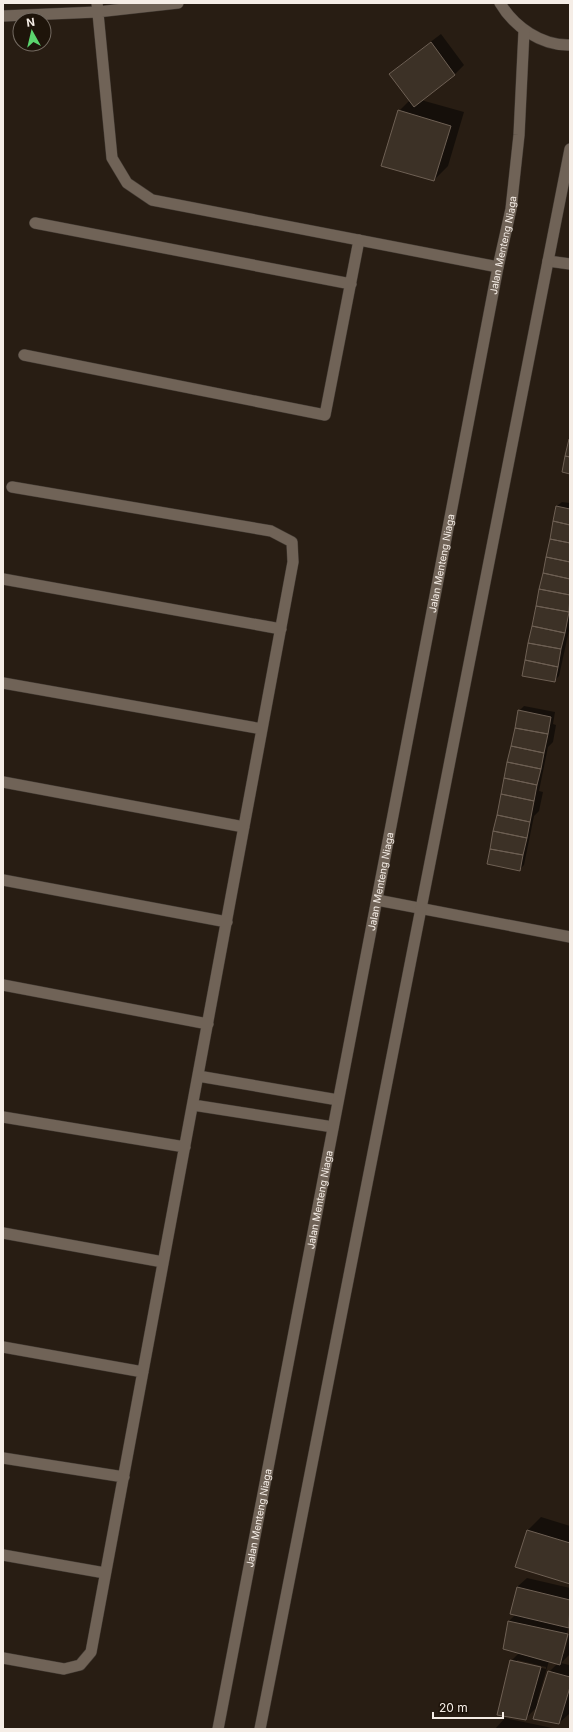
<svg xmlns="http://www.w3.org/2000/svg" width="573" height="1732" viewBox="0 0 573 1732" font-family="Inter,sans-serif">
  <rect width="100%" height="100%" fill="#281d13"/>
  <path fill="#0007" fill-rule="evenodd" d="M441,34L464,65L455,74L421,100L464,112L448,166L434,180L399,111L410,100L390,74L400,65Z
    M562,502L570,503V626L559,676L554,681L557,506Z
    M524,706L555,712L553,724L556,725L553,742L548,747L539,791L543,792L539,811L534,816L524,865L519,870V711Z
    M541,1517L570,1526V1583L527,1531Z
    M527,1578L570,1588V1629H568L562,1654H564L570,1630V1654L561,1663L569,1665L570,1660V1708L569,1714L559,1723L538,1706L526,1718L511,1661L520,1652L504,1648L509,1621L516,1614L517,1587ZM517,1660L546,1667V1669L517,1662ZM549,1661L558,1663L549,1672L539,1703L537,1702Z
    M505,1718L557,1729H495Z"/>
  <path fill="#3c3126" stroke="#6e6054" d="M431,42L455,75L414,107L389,74Z
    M398,110L451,126L434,181L381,166Z
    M569,439H570V457L565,456Z
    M565,456L570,457V474L562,472Z
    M556,506L570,509V525L553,521Z
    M553,521L570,525V543L550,539Z
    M550,539L570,543V562L546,557Z
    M546,557L570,562V579L543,573Z
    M543,573L570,579V595L539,589Z
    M539,589L570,595L569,612L536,606Z
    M536,606L569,612L565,633L532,626Z
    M532,626L565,633L561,649L528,643Z
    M528,643L561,649L558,667L525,660Z
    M525,660L558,667L555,682L522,676Z
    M518,710L551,717L548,734L515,728Z
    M515,728L548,734L544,753L511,746Z
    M511,746L544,753L541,769L507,762Z
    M507,762L541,769L537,785L504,778Z
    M504,778L537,785L534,801L501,794Z
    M501,794L534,801L530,822L497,815Z
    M497,815L530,822L527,838L493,831Z
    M493,831L527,838L523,855L490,849Z
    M490,849L523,855L520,871L487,864Z
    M527,1530L570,1543V1584L515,1567Z
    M517,1587L570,1600L569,1628L510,1614Z
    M508,1621L568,1634L560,1665L503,1649Z
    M510,1660L541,1667L526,1720L497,1715Z
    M548,1671L570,1677V1687L559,1724L533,1719Z"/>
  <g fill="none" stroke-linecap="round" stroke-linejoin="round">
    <g stroke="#423a33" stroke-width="12">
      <path id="minor" d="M97,3L112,158L127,183L152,200L498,267
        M3,16L97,12L178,3
        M35,223L351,284
        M548,261L570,264
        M24,355L325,415L359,240
        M3,579L281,629
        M3,683L262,729
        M3,782L244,827
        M3,880L227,922
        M377,900L570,937
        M3,985L208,1024
        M198,1076L338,1100
        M193,1105L333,1127
        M3,1117L185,1147
        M3,1233L163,1262
        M3,1347L143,1372
        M3,1458L124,1477
        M3,1555L105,1573
        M3,1658L64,1669L80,1665L91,1652L293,562L292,542L271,531L12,487"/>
    </g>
    <g stroke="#423a33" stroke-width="12">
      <g id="tertiary">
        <path d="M500,3C514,27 542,46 570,45"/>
        <path id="s1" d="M218,1729L498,267L511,209L519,135L524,31"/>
        <path d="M260,1729L570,149"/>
      </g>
    </g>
    <use href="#minor" stroke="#706357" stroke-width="11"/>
    <use href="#tertiary" stroke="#706357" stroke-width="11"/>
  </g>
  <g text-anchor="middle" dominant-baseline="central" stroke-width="3.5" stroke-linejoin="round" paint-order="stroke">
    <g font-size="10" fill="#f5ede6" stroke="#1e140a">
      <text stroke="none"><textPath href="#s1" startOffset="1511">Jalan Menteng Niaga</textPath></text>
      <text stroke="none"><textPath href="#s1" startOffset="1187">Jalan Menteng Niaga</textPath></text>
      <text stroke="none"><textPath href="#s1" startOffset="863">Jalan Menteng Niaga</textPath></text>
      <text stroke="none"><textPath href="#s1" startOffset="539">Jalan Menteng Niaga</textPath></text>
      <text stroke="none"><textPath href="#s1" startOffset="215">Jalan Menteng Niaga</textPath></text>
    </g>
  </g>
  <rect width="573" height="1732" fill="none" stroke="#f5ede6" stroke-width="8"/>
  <g transform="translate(32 32) rotate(352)"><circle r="19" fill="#1e140a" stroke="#746b62"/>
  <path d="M0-3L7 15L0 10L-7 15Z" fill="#5bd56e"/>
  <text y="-6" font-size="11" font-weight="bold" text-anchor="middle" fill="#f5ede6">N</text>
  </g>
  <path d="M433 1712v6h70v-6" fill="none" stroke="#f5ede6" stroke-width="2"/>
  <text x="439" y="1712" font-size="12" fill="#f5ede6" stroke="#1e140a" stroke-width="3" paint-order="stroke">20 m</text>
</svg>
